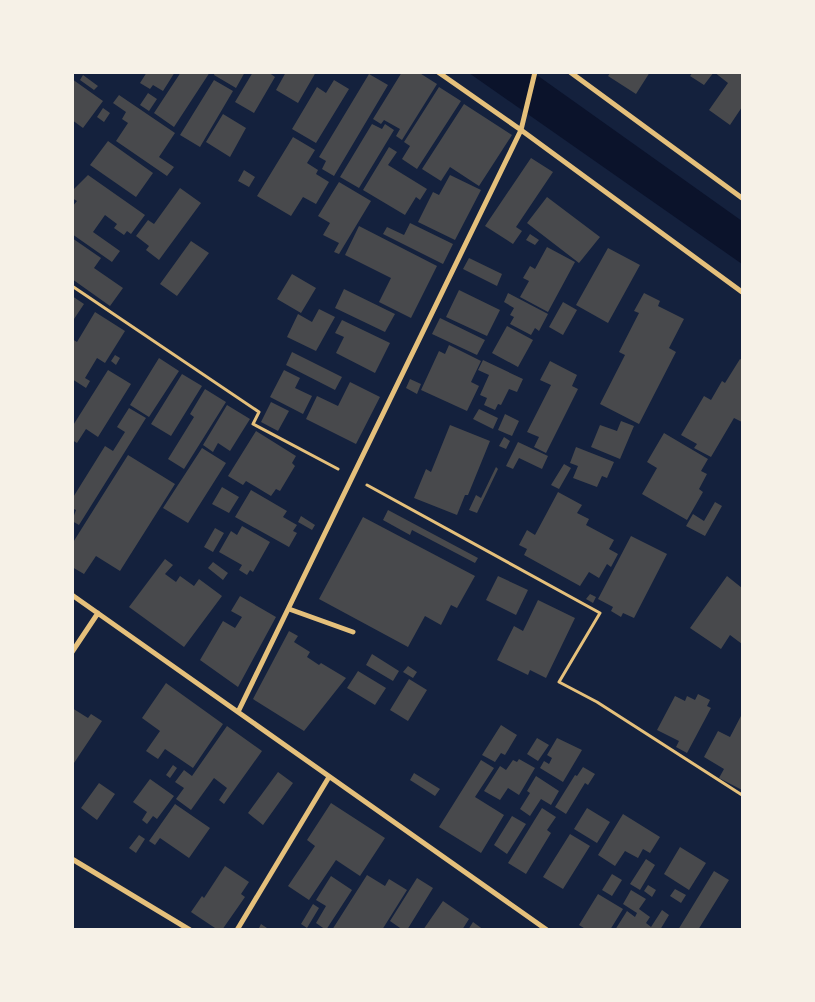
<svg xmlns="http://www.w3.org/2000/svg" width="815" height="1002" viewBox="0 0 815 1002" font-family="Raleway,sans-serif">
  <rect width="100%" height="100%" fill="#14213d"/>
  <path fill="#0b132b" d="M469,73H534L742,221V264Z"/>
  <path fill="#48494c" d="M147,72H175L163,91L153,85L150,89L140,83Z
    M181,72H210L174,127L154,113Z
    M215,72H245L236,88L214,75Z
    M253,72H268L275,77L254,113L235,102Z
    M286,72H316L298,103L276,90Z
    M402,72H418L437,84L402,140L396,136L400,129L384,120L381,124L373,119Z
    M611,72H650L636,94L608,76Z
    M693,72H714L704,85L690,76Z
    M714,72H742V107L730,125L709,110L728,83Z
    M369,74L388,85L334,176L322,169L326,161L319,157Z
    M83,75L98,86L94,90L80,80Z
    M72,79L103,101L83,128L72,120Z
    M214,80L233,91L200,147L180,135Z
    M334,80L349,89L316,143L292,129L317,87L326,93Z
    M439,87L461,101L417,169L402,159L410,146L404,142Z
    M148,93L157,99L149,111L140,105Z
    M119,95L175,133L159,157L174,167L167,176L116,141L128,123L122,119L126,112L113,103Z
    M464,104L512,135L479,186L450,167L441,181L422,169Z
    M103,108L110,113L104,122L97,117Z
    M223,114L246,128L230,157L206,142Z
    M372,124L382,129L385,124L394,130L359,188L340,177Z
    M293,137L315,150L307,163L318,170L316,174L329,182L316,204L303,197L291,216L257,196Z
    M108,141L153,173L136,197L90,165Z
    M389,147L397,152L388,165L427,189L420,200L416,197L405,215L363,190Z
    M531,158L553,172L516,227L522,231L513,244L485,226Z
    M244,170L255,177L249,187L238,181Z
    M88,175L145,215L131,234L127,231L124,235L114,228L117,224L105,215L93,232L120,251L112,262L72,234V207L77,201L72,198V191Z
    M450,175L481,190L455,240L418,222L433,192L439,195Z
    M339,182L371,201L339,254L334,252L339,243L323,235L330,223L318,216Z
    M180,188L201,203L159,260L146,250L149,246L136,236L148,220L154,224Z
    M547,197L600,237L579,263L527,223Z
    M410,223L453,244L443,264L383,234L387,227L404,235Z
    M359,226L437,266L411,318L379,302L391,278L345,255Z
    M530,234L539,240L535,245L526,240Z
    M72,238L101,258L94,268L123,288L110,306L72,279Z
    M191,241L209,253L177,296L160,284Z
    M547,247L575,262L548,312L520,297L529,281L523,278L530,266L535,269Z
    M608,248L640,265L608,323L576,305Z
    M469,258L502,274L497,286L463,269Z
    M292,274L316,288L301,313L277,299Z
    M344,289L395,314L385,332L335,308Z
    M459,290L500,310L487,336L446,317Z
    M508,293L548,314L539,331L535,328L531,335L510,324L514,317L510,315L514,308L504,302Z
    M644,293L660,301L658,306L684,319L669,348L676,352L639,424L600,404L625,355L619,352L639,313L634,311Z
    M72,296L84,304L72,322Z
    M563,302L577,310L563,335L549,327Z
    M319,309L335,317L316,351L287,337L298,314L312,322Z
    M95,312L125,331L105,363L97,358L85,378L90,381L86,388L72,379V339L77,342Z
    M440,318L485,340L477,355L432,334Z
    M342,320L390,343L375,373L336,353L344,337L335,333Z
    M507,326L533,340L518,367L492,353Z
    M449,345L481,361L471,382L479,386L467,411L421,390L439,351L445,354Z
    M292,352L342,377L335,390L286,365Z
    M115,355L120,358L116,365L111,361Z
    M159,358L179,371L149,417L130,405Z
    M740,359L742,360V422L734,418L711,457L694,448L697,444L681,435L704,396L711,400L722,381L725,383Z
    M483,360L523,379L517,392L509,389L501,405L498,404L495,410L484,405L487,398L480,395L489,375L478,370Z
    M550,361L577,375L572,386L578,389L546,453L534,447L539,437L527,432L551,385L540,380Z
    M108,370L131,384L98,437L86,429L77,443L72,440V427Z
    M284,370L300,378L295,388L312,396L303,414L270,397Z
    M182,374L202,386L171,436L151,424Z
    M410,379L421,384L417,394L406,388Z
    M350,382L380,397L356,444L306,419L317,396L338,406Z
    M205,389L226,402L184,469L168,459L194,417L190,414Z
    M271,402L289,411L278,431L261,422Z
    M227,405L250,419L230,451L218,443L213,452L203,445Z
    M129,408L146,418L79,525L72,521L76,510L72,508V499L105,446L113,451L125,432L117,427Z
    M479,409L498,418L493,429L473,419Z
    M505,414L519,421L512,436L498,430Z
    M621,421L634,426L620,459L591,447L600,425L617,431Z
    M450,425L490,441L468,495H465L457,515L414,498L426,469L431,472Z
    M256,431L296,456L292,463L295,466L280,491L276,489L271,496L246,481L243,485L228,476Z
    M664,433L708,459L701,471L707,474L699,489L703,492L687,520L642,494L657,468L647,462Z
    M504,437L510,441L506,449L499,446Z
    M518,442L548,456L542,469L519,458L513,469L506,466Z
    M576,447L614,462L607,478L602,476L597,487L573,478L578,466L570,463Z
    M202,448L226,463L188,523L163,508Z
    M128,455L175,484L120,571L96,556L84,574L72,567V544Z
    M564,464L571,468L559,489L551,485Z
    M496,467L498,469L477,513L469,510L476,495L481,498Z
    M222,487L239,497L229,513L212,504Z
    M251,490L287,511L283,517L297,525L293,531L297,533L289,547L235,517Z
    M558,492L582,505L577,513L589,519L586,525L614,540L609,549L618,554L611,567L607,564L599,578L589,572L580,586L524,555L527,549L519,545L527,530L535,535Z
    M715,502L722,506L705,536L686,526L693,514L704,521Z
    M388,510L478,558L475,563L412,530L410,535L383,520Z
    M301,516L315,525L312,530L298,522Z
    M363,517L475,576L457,608L451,605L441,625L425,616L408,647L319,599Z
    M242,526L270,542L253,572L250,570L247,575L239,570L242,565L219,552L231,531L237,535Z
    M215,528L224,533L213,552L204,547Z
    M631,536L667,554L634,618L623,613L621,617L611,611L613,607L598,599Z
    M165,559L173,565L165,574L176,582L180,576L194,586L199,579L222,596L184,647L129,607Z
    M213,562L228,573L223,580L208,568Z
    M498,576L528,590L516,615L486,600Z
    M727,576L742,588V644L730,635L721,649L690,628Z
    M590,594L596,597L593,603L586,599Z
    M240,596L276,617L238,687L200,660L223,621L235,628L242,617L231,611Z
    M538,600L575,618L546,678L530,670L528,675L497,660L514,626L523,631Z
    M289,631L298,636L294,642L310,652L307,657L319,665L321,663L346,678L304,731L253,699Z
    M372,654L399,671L393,681L366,665Z
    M408,666L417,672L413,678L403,672Z
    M358,671L386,688L375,705L347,688Z
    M409,679L427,690L408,721L390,710Z
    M166,683L223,724L193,768L165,749L158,759L146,751L160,731L142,718Z
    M698,694L710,700L707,706L711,708L687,753L676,747L679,741L657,730L675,696L685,701L687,696L695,700Z
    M72,708L88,718L91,714L102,721L72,766Z
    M742,714V790L719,778L724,769L704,757L718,731L730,737Z
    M501,725L517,735L505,755L501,753L495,762L482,755Z
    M227,726L262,751L224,804L219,800L227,788L214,778L191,810L176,799L184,788L175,782L184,770L192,776Z
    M537,738L549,745L538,761L527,754Z
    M557,738L582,750L563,782L540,768L544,761L549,764L552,758L547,755Z
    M519,759L535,768L519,795L508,788L500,800L484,791L500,766L506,770L513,760L517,762Z
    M481,760L494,768L475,797L504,815L481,853L439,827Z
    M173,765L177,768L170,778L166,775Z
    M583,767L595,774L588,785L585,783L566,814L555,807L575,775L577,776Z
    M278,772L293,783L263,825L248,813Z
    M414,773L440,789L435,796L410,780Z
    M536,776L559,791L551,805L541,799L530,816L520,809L530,793L527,791Z
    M150,779L174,796L157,819L153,816L147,824L142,820L147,812L133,802Z
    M99,783L115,794L97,820L81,808Z
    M331,803L385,838L360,876L336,860L309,900L288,886L315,846L307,840Z
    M175,804L210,828L189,858L160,838L155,845L149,841Z
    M542,808L556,817L547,830L551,833L526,874L508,863Z
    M587,808L610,822L597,843L574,829Z
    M623,814L660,837L650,853L643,849L638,858L625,851L615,866L598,855Z
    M512,816L526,824L507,854L494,845Z
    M570,834L590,846L563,889L543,877Z
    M139,835L145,839L136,853L129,848Z
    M680,847L706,863L689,890L664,874Z
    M646,859L655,865L640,890L630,884Z
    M225,866L249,882L241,894L245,897L222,930H218L191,912L202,896L204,898Z
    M714,871L729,880L698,930H678Z
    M612,874L622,880L612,896L602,890Z
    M367,875L385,886L389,879L407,890L382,930H332Z
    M331,876L352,890L326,930L316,923L326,906L316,900Z
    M417,878L433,888L407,930H403L390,921Z
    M648,885L656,890L652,897L644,891Z
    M675,889L686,895L681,903L670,896Z
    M631,890L646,899L639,909L650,917L646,923L651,927L662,910L669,915L660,930H615L627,911L635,917L637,913L623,904Z
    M598,894L623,909L610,930H587L579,925Z
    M443,901L469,919L462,930H423Z
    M313,904L319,908L307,928L301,924Z
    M473,922L484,930H468Z
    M261,924L270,930H258Z"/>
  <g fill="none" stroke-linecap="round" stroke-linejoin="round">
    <path stroke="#e5c07b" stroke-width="3" d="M72,286L259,412L253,424L338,469
      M367,485L600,613L559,682L597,702L742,795"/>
    <path stroke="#e5c07b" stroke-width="5" d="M438,72L521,130L742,292
      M570,72L742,198
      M72,595L547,930
      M289,609L353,632
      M72,652L98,613
      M238,712L521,130L535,72
      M72,859L190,930
      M237,930L329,777"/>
  </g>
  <rect width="815" height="1002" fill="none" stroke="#f6f1e7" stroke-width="148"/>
</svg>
